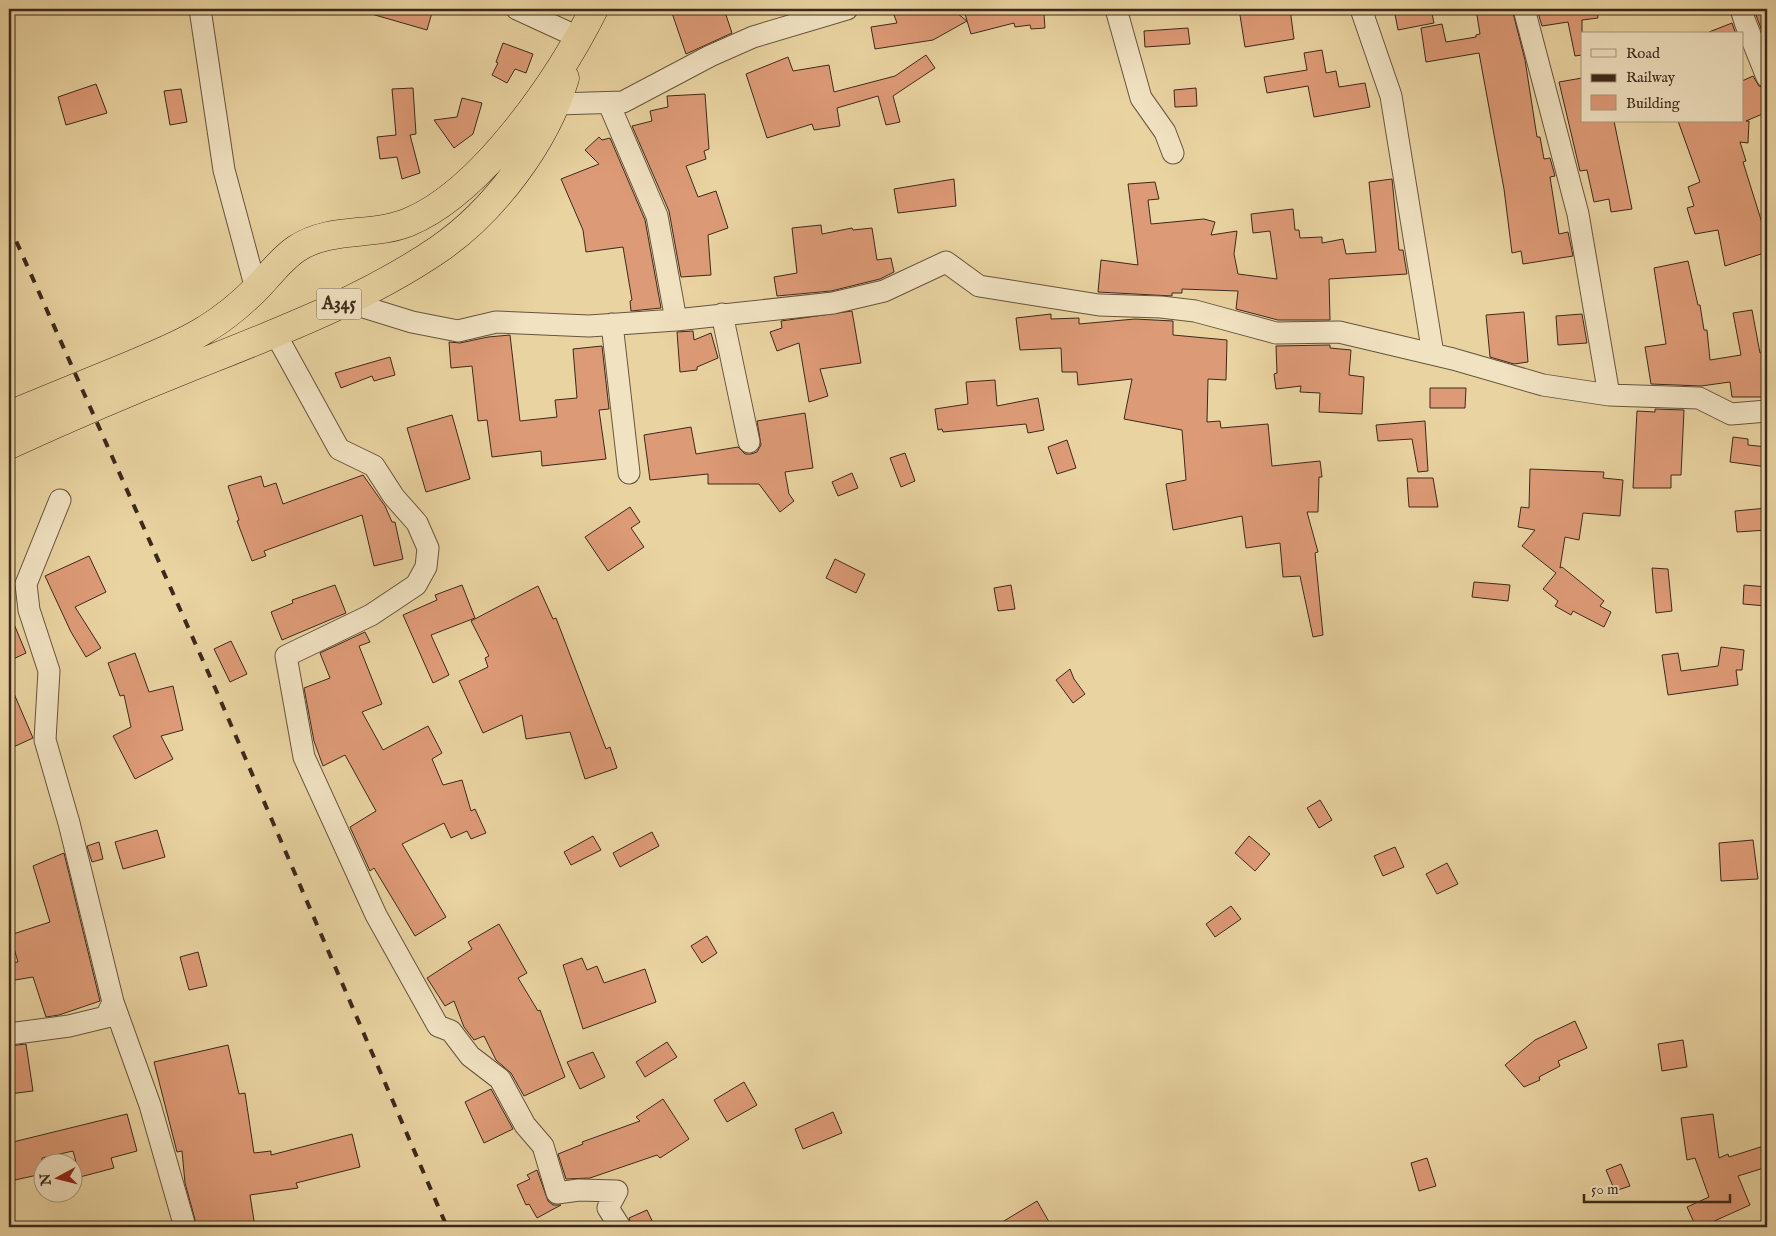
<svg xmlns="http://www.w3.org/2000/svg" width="1776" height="1236" viewBox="0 0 1776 1236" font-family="'IM FELL English',serif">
  <rect width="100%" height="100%" fill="#e9d3a1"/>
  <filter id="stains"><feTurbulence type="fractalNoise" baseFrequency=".004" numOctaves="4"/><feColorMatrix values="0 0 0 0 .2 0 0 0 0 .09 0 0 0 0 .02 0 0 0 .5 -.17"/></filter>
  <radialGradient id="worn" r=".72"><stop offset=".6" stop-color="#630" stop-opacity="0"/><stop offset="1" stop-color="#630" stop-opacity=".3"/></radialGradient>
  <path fill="#dd9a76" stroke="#3c291d" d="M369,9H433L427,30L368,13Z
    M685,9H724L732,33L686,54L672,13Z
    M913,9H952L967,21L933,40L875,49L871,27L897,23L894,15Z
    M986,9H1049L1050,13L1044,15L1045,28L1031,29L1030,25L1015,27L1014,23L971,34L965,14Z
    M1239,9H1290L1294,39L1245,47Z
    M1394,9H1431L1434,23L1398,30Z
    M1476,9H1512L1525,60L1537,137H1540L1544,159L1550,158L1555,176L1550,177L1559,234L1568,232L1573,256L1523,264L1521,251L1512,253L1504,189L1479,53L1426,62L1421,28L1442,24L1446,42L1476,37V35L1480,34Z
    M1537,9H1597L1598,18L1582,20V55L1575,56L1568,22L1542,26Z
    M1767,11V29L1762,31L1756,15Z
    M1732,23L1736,34H1709V32Z
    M1188,28L1190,44L1145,47L1144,31Z
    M503,43L533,54L526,73L515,69L507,83L492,75L498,63L496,62Z
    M1322,50L1326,73L1336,71L1339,87L1365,83L1370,107L1314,117L1308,86L1267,93L1264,77L1307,70L1304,53Z
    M926,55L935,68L893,96L900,122L886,125L878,96L837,108L840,126L814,130L812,124L767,138L746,74L788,57L793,71L829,65L834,92L895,76Z
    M1753,76L1759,86L1767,89V112L1746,121H1749L1748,143L1740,142L1746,161L1743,162L1767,239V252L1725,266L1718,230L1695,234L1687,208L1694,206L1688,187L1700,182L1678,121H1742V81Z
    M1582,78V121H1614L1632,209L1611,212L1609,199L1594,202L1587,170L1580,171L1559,82Z
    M96,84L107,113L66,125L58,97Z
    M413,88L416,134L410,135L420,173L402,179L397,157L380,159L377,137L396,135L392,89Z
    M1196,88L1197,106L1175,107L1174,90Z
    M181,89L187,122L170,125L164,91Z
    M705,94L709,149L704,151L706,159L686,166L698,197L716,191L728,228L708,235L711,275L681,277L669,211L632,126L652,121L650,111L668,107L667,96Z
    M462,98L482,103L473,134L454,148L434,120L457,117Z
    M599,137L602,140L610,138L645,220L661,308L631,311L630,301L632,300L623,247L586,252L583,230L561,179L599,164L585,150Z
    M954,179L956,206L898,213L894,189Z
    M1392,179L1399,250H1403L1407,274L1329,279L1330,320H1278L1236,309L1238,291L1182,289V293H1172V296L1098,292L1101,260L1138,265L1128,184L1155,182L1159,199L1148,200L1151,224L1204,219L1215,222L1211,235L1237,231L1234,254L1238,274L1277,279L1270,231L1253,233L1251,214L1293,209L1295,230H1299L1300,238L1322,237V243L1343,239L1346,254L1376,252L1369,182Z
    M821,225L822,234L852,228L853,230L872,228L877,260L891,258L894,272L880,279L831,291L777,296L774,277L797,273L792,228Z
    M1688,261L1698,305H1700L1704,330H1707L1710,360L1741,355L1733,313L1752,310L1760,353L1767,351V397H1732L1730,382L1701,386L1651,384L1645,347L1666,344L1654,268Z
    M852,311L861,363L820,369L828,396L809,402L799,343L777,351L770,332L782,328L781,321Z
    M1524,312L1528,362L1514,364L1490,357L1486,315Z
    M1051,314V319L1079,318V324L1135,319L1173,321V335L1227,340L1226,380L1208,379L1207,422L1220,421L1221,428L1268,424L1272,466L1320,461L1322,477H1319L1318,512H1307L1318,552L1315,553L1323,635L1313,637L1300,576L1283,577L1280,543L1246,548L1242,516L1173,530L1166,484L1186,480L1182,430L1124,419L1132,379L1078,385L1077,372H1062L1061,348L1020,350L1016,318Z
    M1582,314L1587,343L1558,345L1556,316Z
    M693,331L694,340L711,333L718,358L697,367V370L680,372L677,332Z
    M510,335L520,421L557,417L555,400L577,398L573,349L602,346L609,409L599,410L606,459L542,466L541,451L492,457L487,420L478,421L472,366L451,368L449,342L460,343L488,337Z
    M1330,345V348L1351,350L1349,375L1364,377L1362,414L1319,412L1320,393L1300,392L1301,386L1276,389L1274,374L1277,373L1276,346Z
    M390,357L395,375L374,381L372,376L341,388L335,373Z
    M995,380L997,406L1038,398L1044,430L1028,433L1026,424L943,432L942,429L938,430L935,409L968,404L966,382Z
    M1430,388H1466L1465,408H1430Z
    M1655,409L1684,410L1681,475H1671V488H1633L1637,411L1655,412Z
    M805,413L813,468L785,472L789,494L794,501L780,512L759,484H708V474L650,480L644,435L691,427L696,454L738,447L745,454H751L757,452L761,445L757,421Z
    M452,415L470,479L426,492L407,428Z
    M1425,421L1428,471L1418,472L1412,439L1378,441L1376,425Z
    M1733,437L1748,439V445L1767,447V467L1730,462Z
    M1067,440L1076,468L1057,474L1048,447Z
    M905,453L915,481L901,487L890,458Z
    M1530,469L1604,472L1603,478L1623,480L1620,516L1583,513L1579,540L1565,537L1560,568L1562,567L1604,601L1600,606L1611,612L1604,627L1573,611L1571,615L1555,606L1558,601L1543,589L1556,573L1522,546L1535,530L1518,527L1521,507L1529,508Z
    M852,473L858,488L838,496L832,482Z
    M363,475L385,506L392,522H395L403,559L374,566L362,515L264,551L266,556L252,561L237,521L239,520L228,486L261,476L264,487L276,483L283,504Z
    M1407,478H1433L1438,507H1409Z
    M630,507L640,522L631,528L644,547L608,571L585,537Z
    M1767,508V530L1737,532L1735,511Z
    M89,556L106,592L75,607L101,648L86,657L71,632L45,576Z
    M835,559L865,574L856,593L826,578Z
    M1652,568L1668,569L1672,611L1656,613Z
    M1474,582L1510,585L1508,601L1472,597Z
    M335,585L346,613L282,640L271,612L293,603L292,600Z
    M462,585L475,618L431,635L449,675L433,683L403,615L437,600L435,595Z
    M1011,585L1015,609L998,611L994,588Z
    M1744,585L1767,587L1766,606L1743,604Z
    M538,586L553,619L556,618L606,749L610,747L617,768L585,779L570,732L526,739L522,715L483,733L459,681L488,667L485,658L489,656L471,621Z
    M9,612L26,653L9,661Z
    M365,632L370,642L359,646L382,704L362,712L383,750L428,726L442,753L432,759L443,785L462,780L471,811L475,809L486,833L471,839L467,831L451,838L444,823L402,844L446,917L415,936L374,868L370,871L350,827L376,811L345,755L323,766L314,741L304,688L330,678L320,653Z
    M231,641L247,674L230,682L214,649Z
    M1721,647L1744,650L1742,670H1736L1738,685L1668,695L1662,655L1678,653L1681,671L1718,666Z
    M135,653L149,692L173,686L183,730L161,736L173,759L135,779L113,736L131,727L124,695L120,696L108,663Z
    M1070,669L1074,679L1085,694L1073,703L1056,680Z
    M9,682L33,738L9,749Z
    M1320,800L1332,820L1319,828L1307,808Z
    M157,830L165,857L123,869L115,842Z
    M652,832L659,846L620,867L613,853Z
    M593,836L601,850L571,865L564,852Z
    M1249,836L1270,854L1255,871L1235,853Z
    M1753,840L1758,879L1721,881L1719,843Z
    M99,842L103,859L92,862L87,846Z
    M1395,847L1404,867L1383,876L1374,856Z
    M64,853L100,1001L59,1015L46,1017L33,977L9,981V963L18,962L10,935L50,922L33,866Z
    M1447,863L1458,884L1437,894L1426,874Z
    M1231,906L1241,919L1215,937L1206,924Z
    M499,924L527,973L518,978L538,1011L540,1010L565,1077L524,1096L511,1073L496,1060L484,1036L474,1040L464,1027L454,1001L445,1006L427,978L472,949L468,942Z
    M707,936L717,953L702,963L691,946Z
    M198,952L207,986L189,990L180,957Z
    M582,958L587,970L597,966L604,983L645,969L656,1002L583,1029L563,965Z
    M1575,1021L1587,1048L1558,1061L1560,1066L1539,1077L1540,1080L1524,1087L1505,1065L1535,1040Z
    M1683,1040L1687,1067L1662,1071L1658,1044Z
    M667,1042L677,1057L645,1077L636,1062Z
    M26,1044L33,1091L9,1094V1046Z
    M228,1045L239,1094L245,1093L254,1153L271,1151V1155L352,1134L360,1167L296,1183L298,1188L250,1195L255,1227H197L185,1183L182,1151L177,1152L154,1062Z
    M593,1052L605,1077L580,1089L567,1062Z
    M744,1082L757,1105L727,1122L714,1100Z
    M491,1089L513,1129L484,1143L465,1102Z
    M663,1099L689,1139L660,1158L657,1155L590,1178L566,1179L558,1154L583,1144L582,1142L640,1121L636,1117Z
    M833,1112L842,1133L803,1149L795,1129Z
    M127,1114L137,1151L111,1158L114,1168L80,1177L73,1151L42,1158V1174L15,1180L9,1154V1143Z
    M1713,1114L1719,1158L1728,1154L1729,1157L1767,1145V1167L1738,1176L1750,1205L1701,1227H1696L1687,1207L1709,1197L1695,1158L1687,1160L1681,1118Z
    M1427,1158L1436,1186L1419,1191L1411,1163Z
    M1621,1164L1630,1186L1615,1191L1606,1170Z
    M537,1170L548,1201L553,1205H561L537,1218L529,1204L526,1205L517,1185L530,1179L527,1175Z
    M1037,1201L1052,1227H994Z
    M647,1210L655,1227H632L629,1218Z"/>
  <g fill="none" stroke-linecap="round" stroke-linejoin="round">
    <g stroke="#67543e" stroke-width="23">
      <path id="street" d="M200,9L224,170L256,289
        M517,9L580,38
        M1116,9L1141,98L1165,132L1173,153
        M1361,9L1391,96L1433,354
        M1524,9L1578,214L1609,395
        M1741,9L1745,22L1767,77
        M557,104L623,102L710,56L753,37L847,9
        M609,104L657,216L676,320
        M344,301L412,322L458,331L496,322L589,326L676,320L833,303L884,291L946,262L979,286L1099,305L1161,307L1195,311L1276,333L1339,332L1453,359L1543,385L1609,395L1699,398L1731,414L1767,411
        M722,314L749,442
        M612,324L629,473
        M275,333L339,449L374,466L394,497L417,523L428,548L426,567L416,585L371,615L286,656L304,757L376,915L438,1026L451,1031L470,1056L500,1079L525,1125L543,1146L557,1193L579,1190L617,1191L608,1208L620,1227
        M60,500L26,584L29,610L49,671L45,740L69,823L113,1002L150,1105L185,1227
        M9,1034L69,1026L106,1017L113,1002"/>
    </g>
    <g stroke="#3c291d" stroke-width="29">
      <path id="highway" d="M9,415C50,398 90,382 131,365C156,354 183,344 206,329C224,318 241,304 256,289C269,276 280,260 296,249C330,226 373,237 409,222C483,191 559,79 594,9
        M9,445C68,418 126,393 186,369C271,335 363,301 439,249C494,211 546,142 565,78"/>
    </g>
    <use href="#street" stroke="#f1e2c2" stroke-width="21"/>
    <use href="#highway" stroke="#e9d3a1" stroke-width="28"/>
    <path stroke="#3c291d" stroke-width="4" stroke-dasharray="9 9" stroke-linecap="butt" d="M9,225L216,690L447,1227"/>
  </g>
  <g text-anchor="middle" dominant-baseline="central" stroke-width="5" stroke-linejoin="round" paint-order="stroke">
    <rect fill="#f1e2c2" stroke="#72604e" stroke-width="1" x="316.5" y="288.5" width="45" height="31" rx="4"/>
    <g font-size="18" font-weight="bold" fill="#3c291d">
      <text x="339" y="304">A345</text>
    </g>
  </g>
  <rect width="1776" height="1236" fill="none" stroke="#e9d3a1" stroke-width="30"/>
  <rect x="10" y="10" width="1756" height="1216" fill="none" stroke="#3c291d" stroke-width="2.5"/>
  <rect x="15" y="15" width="1746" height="1206" fill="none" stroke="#3c291d"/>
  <rect x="1581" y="32" width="162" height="90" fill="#f1e2c2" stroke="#a99880"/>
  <rect x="1591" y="49" width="25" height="8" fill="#f1e2c2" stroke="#a99880"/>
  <text x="1626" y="58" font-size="15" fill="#3c291d">Road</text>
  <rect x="1591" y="74" width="25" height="8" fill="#3c291d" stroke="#a99880"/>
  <text x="1626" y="82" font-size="15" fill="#3c291d">Railway</text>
  <rect x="1591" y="95" width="25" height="15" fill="#dd9a76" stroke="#a99880"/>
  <text x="1626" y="108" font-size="15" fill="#3c291d">Building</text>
  <g transform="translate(58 1178) rotate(263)"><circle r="24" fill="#f1e2c2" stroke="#a99880"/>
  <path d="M0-4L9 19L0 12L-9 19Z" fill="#8f2418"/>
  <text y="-8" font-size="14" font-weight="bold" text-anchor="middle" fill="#3c291d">N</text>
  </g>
  <path d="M1584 1194v8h146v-8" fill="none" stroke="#3c291d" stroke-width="2.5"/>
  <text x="1591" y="1194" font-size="15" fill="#3c291d" stroke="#f1e2c2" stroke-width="4" paint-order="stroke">50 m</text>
  <rect width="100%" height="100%" filter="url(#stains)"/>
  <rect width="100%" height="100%" fill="url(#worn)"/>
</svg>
